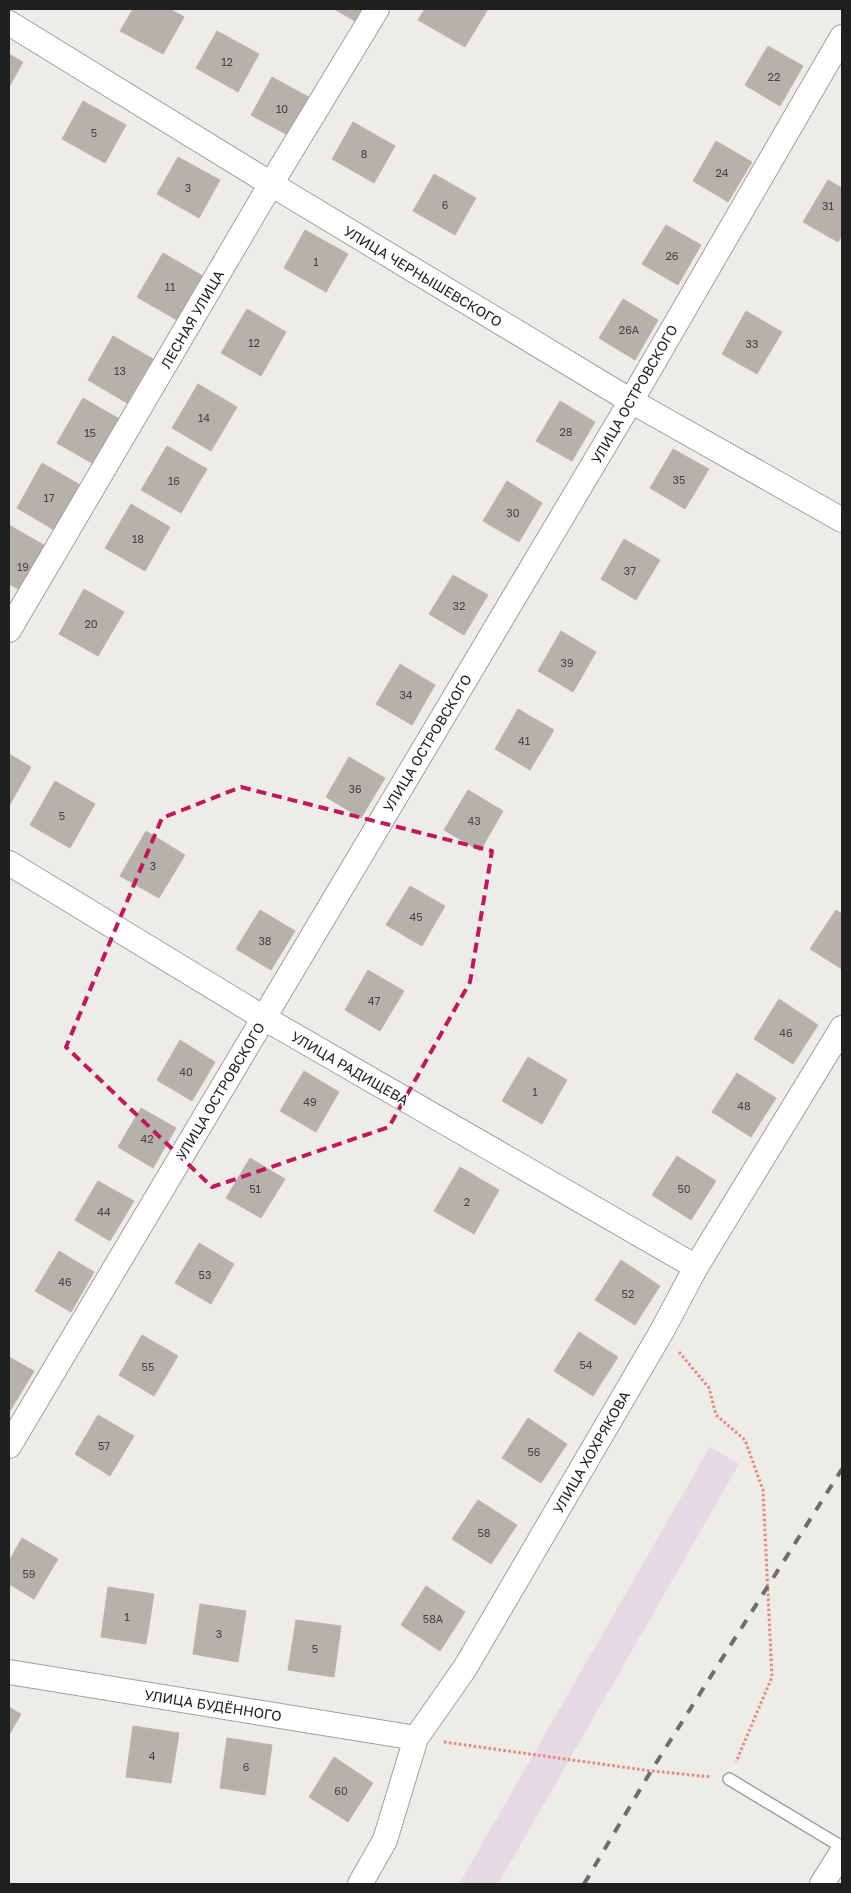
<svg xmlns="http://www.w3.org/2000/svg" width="851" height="1893" viewBox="0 0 851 1893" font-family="'Golos Text',sans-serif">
  <rect width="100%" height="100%" fill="#eeece6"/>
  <path fill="#e7d9e4" d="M710,1447L739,1464L498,1884H459Z"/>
  <path fill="#b7b1ac" stroke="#beb3aa" d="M133,9H170L184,17L163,54L120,31Z
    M334,9H362L355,21Z
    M425,9H488L465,47L418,20Z
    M217,31L259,54L238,92L196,68Z
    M768,46L803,66L780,106L745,85Z
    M9,54L23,62L9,87Z
    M272,77L314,100L293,138L251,115Z
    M83,101L126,125L105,163L62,139Z
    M353,122L395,146L374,183L332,159Z
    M716,141L752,162L728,202L693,181Z
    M178,157L220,180L199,218L157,194Z
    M434,174L476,198L455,235L413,211Z
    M828,180L842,188V236L838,242L803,222Z
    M666,225L701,245L678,285L642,264Z
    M305,230L348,254L326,292L284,268Z
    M163,253L203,276L177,320L137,297Z
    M623,299L658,320L635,360L599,338Z
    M247,309L286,332L261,376L221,353Z
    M746,311L782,332L757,374L722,354Z
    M113,336L153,359L127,403L88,380Z
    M198,384L237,407L211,451L172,428Z
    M83,398L123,421L97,466L57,443Z
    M560,401L595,422L572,461L536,441Z
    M167,446L207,469L181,513L141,490Z
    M673,449L709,469L685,509L650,488Z
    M42,463L82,486L56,531L17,508Z
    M507,481L542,503L519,542L483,521Z
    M131,504L170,527L145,571L105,548Z
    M9,525L47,547L22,591L9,584Z
    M624,539L660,560L636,600L601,579Z
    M453,575L488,595L464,635L429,614Z
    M84,589L124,612L98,656L59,634Z
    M561,631L596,652L573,692L538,671Z
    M400,664L435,685L412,725L376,704Z
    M518,709L554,730L530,770L495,749Z
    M9,754L31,767L9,806Z
    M349,757L385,778L361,818L326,797Z
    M55,781L95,804L70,848L30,825Z
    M468,790L503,811L480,851L444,830Z
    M146,831L185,855L159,898L120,876Z
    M410,886L445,906L422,946L386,925Z
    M260,910L295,931L271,970L236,949Z
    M836,910L842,914V969L810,949Z
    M368,970L404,991L380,1031L345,1010Z
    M779,999L818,1025L793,1064L754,1039Z
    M180,1040L215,1062L192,1101L157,1080Z
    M528,1057L567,1080L542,1124L502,1101Z
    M304,1071L339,1092L316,1132L280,1111Z
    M737,1073L776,1098L751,1137L712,1112Z
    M141,1108L176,1128L153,1168L118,1147Z
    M677,1156L716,1181L691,1220L652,1195Z
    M250,1158L285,1179L261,1218L226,1198Z
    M460,1167L499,1190L474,1234L434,1211Z
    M98,1181L134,1201L110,1241L75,1220Z
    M199,1243L234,1264L211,1304L175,1283Z
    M59,1251L94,1272L71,1312L35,1291Z
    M621,1260L660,1286L635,1325L595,1300Z
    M579,1332L618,1357L593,1396L554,1371Z
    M142,1335L178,1356L154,1396L119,1375Z
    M9,1357L34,1371L10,1411L9,1410Z
    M98,1415L134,1436L110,1476L75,1454Z
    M528,1418L567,1444L541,1483L502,1458Z
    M478,1500L517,1525L491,1564L452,1539Z
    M22,1538L58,1559L34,1599L9,1584V1561Z
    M426,1586L465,1612L440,1651L401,1625Z
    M108,1587L154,1594L146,1644L101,1637Z
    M200,1604L246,1611L238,1662L193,1654Z
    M296,1620L341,1626L334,1677L288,1670Z
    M9,1707L21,1714L9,1735Z
    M133,1726L179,1733L171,1783L126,1777Z
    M227,1738L272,1745L265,1795L220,1788Z
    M334,1757L373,1783L348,1822L309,1797Z"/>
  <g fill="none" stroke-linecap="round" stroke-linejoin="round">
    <g stroke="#a0a0a0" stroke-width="14">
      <path id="service" d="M729,1779L842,1847"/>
    </g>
    <g stroke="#a0a0a0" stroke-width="26">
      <path id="minor" d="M9,23L271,184L631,401L842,520
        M9,630L271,184L377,9
        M9,863L264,1018L696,1267
        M9,1446L631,401L842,37
        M9,1672L416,1738
        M360,1884L385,1840L416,1738L465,1668L662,1331L696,1267L842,1028
        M822,1884L842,1852"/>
    </g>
    <path stroke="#ea877c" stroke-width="3" stroke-dasharray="2.5 2.5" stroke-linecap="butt" d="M679,1352L709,1388L716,1415L745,1440L763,1490L772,1677L736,1762
      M444,1742L651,1771L711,1777"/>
    <use href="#service" stroke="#fff" stroke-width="11"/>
    <use href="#minor" stroke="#fff" stroke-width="24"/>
    <path stroke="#6d6d6d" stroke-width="4" stroke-dasharray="10 10" stroke-linecap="butt" d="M584,1884L651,1771L842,1469"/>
  </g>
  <path fill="none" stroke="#c2185b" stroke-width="4" stroke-dasharray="10 6" stroke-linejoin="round" d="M241,787L492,851L470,982L389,1127L212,1187L66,1047L162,818Z"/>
  <g text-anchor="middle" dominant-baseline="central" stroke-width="4" stroke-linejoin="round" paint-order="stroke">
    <g font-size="11" fill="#454442">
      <text x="227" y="61">12</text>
      <text x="774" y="76">22</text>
      <text x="282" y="108">10</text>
      <text x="94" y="132">5</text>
      <text x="364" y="153">8</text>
      <text x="722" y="172">24</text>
      <text x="188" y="187">3</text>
      <text x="445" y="204">6</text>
      <text x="828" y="205">31</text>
      <text x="672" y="255">26</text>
      <text x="316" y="261">1</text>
      <text x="170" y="286">11</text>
      <text x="629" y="329">26А</text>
      <text x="254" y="342">12</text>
      <text x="752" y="343">33</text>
      <text x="120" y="370">13</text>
      <text x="204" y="417">14</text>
      <text x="566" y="431">28</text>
      <text x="90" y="432">15</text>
      <text x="679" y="479">35</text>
      <text x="174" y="480">16</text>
      <text x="49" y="497">17</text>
      <text x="513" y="512">30</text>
      <text x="138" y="538">18</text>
      <text x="23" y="566">19</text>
      <text x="630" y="570">37</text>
      <text x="459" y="605">32</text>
      <text x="91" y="623">20</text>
      <text x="567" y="662">39</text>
      <text x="406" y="694">34</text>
      <text x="524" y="740">41</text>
      <text x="355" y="788">36</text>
      <text x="62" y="815">5</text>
      <text x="474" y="820">43</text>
      <text x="153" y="865">3</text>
      <text x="416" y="916">45</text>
      <text x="265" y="940">38</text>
      <text x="374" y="1000">47</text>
      <text x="786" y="1032">46</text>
      <text x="186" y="1071">40</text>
      <text x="535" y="1091">1</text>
      <text x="310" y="1101">49</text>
      <text x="744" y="1105">48</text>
      <text x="147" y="1138">42</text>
      <text x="255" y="1188">51</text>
      <text x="684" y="1188">50</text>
      <text x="467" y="1201">2</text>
      <text x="104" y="1211">44</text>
      <text x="205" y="1274">53</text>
      <text x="65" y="1281">46</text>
      <text x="628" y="1293">52</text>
      <text x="586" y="1364">54</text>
      <text x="148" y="1366">55</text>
      <text x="104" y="1445">57</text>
      <text x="534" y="1451">56</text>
      <text x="484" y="1532">58</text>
      <text x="29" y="1573">59</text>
      <text x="127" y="1616">1</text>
      <text x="433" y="1618">58А</text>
      <text x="219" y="1633">3</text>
      <text x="315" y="1648">5</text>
      <text x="152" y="1755">4</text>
      <text x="246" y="1766">6</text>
      <text x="341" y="1790">60</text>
    </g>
    <g font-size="14" fill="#1f1f1f" stroke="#fff">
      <text transform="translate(423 276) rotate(31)">УЛИЦА ЧЕРНЫШЕВСКОГО</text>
      <text transform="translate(192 319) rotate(-60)">ЛЕСНАЯ УЛИЦА</text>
      <text transform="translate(634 394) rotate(-60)">УЛИЦА ОСТРОВСКОГО</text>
      <text transform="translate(427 743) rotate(-59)">УЛИЦА ОСТРОВСКОГО</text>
      <text transform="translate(350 1068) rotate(30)">УЛИЦА РАДИЩЕВА</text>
      <text transform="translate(220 1091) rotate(-59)">УЛИЦА ОСТРОВСКОГО</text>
      <text transform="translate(591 1452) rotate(-60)">УЛИЦА ХОХРЯКОВА</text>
      <text transform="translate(213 1705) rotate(9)">УЛИЦА БУДЁННОГО</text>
    </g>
  </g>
  <rect width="851" height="1893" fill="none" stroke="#1f1f1f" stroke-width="20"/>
</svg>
